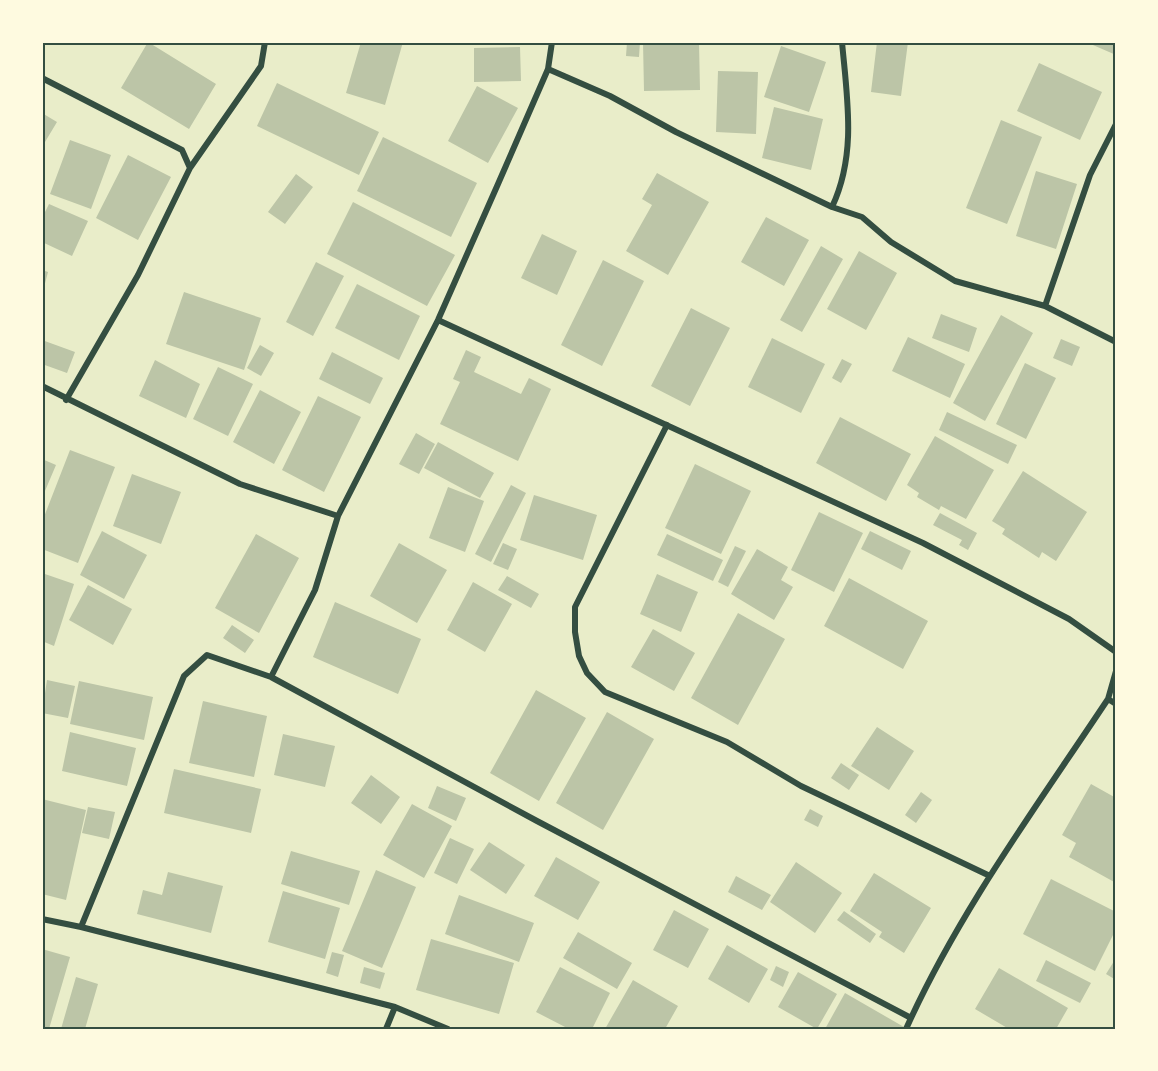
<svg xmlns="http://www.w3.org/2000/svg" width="1158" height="1071" viewBox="0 0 1158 1071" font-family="'DM Sans',sans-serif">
  <rect width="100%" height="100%" fill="#e9edc9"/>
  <path fill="#bcc5a7" d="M148,42L216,84L189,129L121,88Z
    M361,42H403L385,105L346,93Z
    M627,42H640L639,57L626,56Z
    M643,42H699L700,90L644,91Z
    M877,42H908L901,96L871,92Z
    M1086,42H1116V55Z
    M781,46L826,62L809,112L764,97Z
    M520,47L521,81L474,82V48Z
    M1039,63L1102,92L1080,140L1017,111Z
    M718,71L758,72L756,134L716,132Z
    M277,83L379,132L359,175L257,126Z
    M477,86L518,108L488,163L448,141Z
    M774,107L823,119L811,170L762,158Z
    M42,113L57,122L42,147Z
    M1001,120L1042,137L1007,224L966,208Z
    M383,137L477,183L451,237L357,191Z
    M70,140L111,155L91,209L50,194Z
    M128,155L171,177L138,240L96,218Z
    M1036,171L1077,184L1056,249L1016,236Z
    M657,173L709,202L668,275L626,251L652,205L642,199Z
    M296,174L313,187L285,224L268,212Z
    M353,202L455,255L427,306L327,254Z
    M49,204L88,221L72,256L42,242V218Z
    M766,217L809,240L784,286L741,262Z
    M542,234L577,251L557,295L521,278Z
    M821,246L843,259L802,332L780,320Z
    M859,251L897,273L866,330L827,309Z
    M603,260L644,281L602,366L561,345Z
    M316,262L344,276L313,336L286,322Z
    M42,270L48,272L43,291H42Z
    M357,284L420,316L399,360L335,328Z
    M184,292L261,318L244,370L166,344Z
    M691,308L730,328L690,406L651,386Z
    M941,314L977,328L969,352L932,338Z
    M1001,315L1033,333L985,421L953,403Z
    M908,337L965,364L950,398L892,371Z
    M772,338L825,364L801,413L748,387Z
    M1061,339L1080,347L1072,366L1053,358Z
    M42,340L75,352L67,373L42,364Z
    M260,345L274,353L261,376L247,368Z
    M466,350L481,357L474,372L521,394L529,378L551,389L518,461L440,424L460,382L453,379Z
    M332,352L383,378L370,404L319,379Z
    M842,359L852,364L841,383L832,378Z
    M155,360L200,384L186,418L139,396Z
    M1025,363L1056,378L1026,439L996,424Z
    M218,367L253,384L228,436L193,419Z
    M260,390L301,412L274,464L233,442Z
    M318,396L361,417L324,492L282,470Z
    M947,412L1017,445L1008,464L939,430Z
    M840,417L911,454L886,501L816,463Z
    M416,433L435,444L419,474L399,464Z
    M935,436L994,470L966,519L941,506L939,510L917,497L919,493L907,485Z
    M438,442L494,473L480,498L424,468Z
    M70,450L115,467L78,563L42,549V522Z
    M42,459L56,465L42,498Z
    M695,464L751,491L721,554L665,528Z
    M1023,471L1087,512L1056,561L1042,552L1039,558L1002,534L1005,529L992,521Z
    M132,474L181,492L161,544L113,526Z
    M511,485L526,493L491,562L475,554Z
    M448,487L484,501L465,552L429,538Z
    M534,495L597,515L583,560L520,540Z
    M819,512L863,533L834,592L791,570Z
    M940,513L977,533L968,550L959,545L962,540L933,525Z
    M102,531L147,555L124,599L80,575Z
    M870,531L911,551L902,570L861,549Z
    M256,534L299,558L259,633L215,608Z
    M667,534L723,560L713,581L657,555Z
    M399,543L447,570L417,623L370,596Z
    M503,543L517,549L508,570L493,564Z
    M735,546L746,551L728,587L718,582Z
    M757,549L788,567L781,580L793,587L774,620L731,594Z
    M42,573L74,584L54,646L42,641Z
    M657,574L698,592L681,632L640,614Z
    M507,576L539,594L531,608L498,590Z
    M849,578L928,621L903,669L824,626Z
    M473,582L512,604L485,652L447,630Z
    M88,585L132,609L113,645L69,620Z
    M335,602L421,639L398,694L313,657Z
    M738,613L785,639L738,725L691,698Z
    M232,625L254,640L245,653L223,638Z
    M653,629L695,653L674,691L631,667Z
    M47,680L75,686L68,718L42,713Z
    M79,681L153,697L144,740L70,724Z
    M536,690L586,718L539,801L490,773Z
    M203,701L267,716L254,777L189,763Z
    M607,712L654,739L603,830L556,803Z
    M877,727L914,751L889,790L851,766Z
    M70,732L136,748L127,786L62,771Z
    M283,734L335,746L325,787L274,775Z
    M841,763L859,775L849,790L831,778Z
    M174,769L261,789L251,833L164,813Z
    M371,775L400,797L381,824L351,803Z
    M1091,784L1116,798V883L1069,857L1076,843L1062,835Z
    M437,786L466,798L456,821L428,808Z
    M921,792L932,800L916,823L905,815Z
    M42,799L86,810L66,900L42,894Z
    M412,804L452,826L424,878L383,855Z
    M88,807L115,812L109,839L82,833Z
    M810,809L823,816L818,827L804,820Z
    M450,838L474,849L457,884L434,873Z
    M489,842L525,865L506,894L470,870Z
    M291,851L360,871L349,905L281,884Z
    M556,857L600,882L578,920L534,896Z
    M796,862L842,893L815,933L770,902Z
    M376,870L416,887L382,968L342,951Z
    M168,872L223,886L211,933L137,914L143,890L162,895Z
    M874,873L931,908L904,953L879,937L882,932L850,911Z
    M736,876L771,895L762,910L728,892Z
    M1051,879L1116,912V929L1095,971L1023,934Z
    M283,891L340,908L325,959L268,942Z
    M459,895L534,923L519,962L445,934Z
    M674,910L709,929L688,968L653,950Z
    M844,911L876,934L870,943L837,920Z
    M578,932L632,963L617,989L563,958Z
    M431,939L514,963L499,1014L416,990Z
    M727,945L768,969L749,1003L708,979Z
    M42,949L70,957L49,1029H42Z
    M332,952L344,955L338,977L326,973Z
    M1116,958V980L1106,974Z
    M1046,960L1091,983L1080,1003L1036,981Z
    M776,966L789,972L783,987L770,980Z
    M364,967L385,973L380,989L360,983Z
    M560,967L610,993L592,1029H569L536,1012Z
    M999,968L1068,1008L1056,1029H1009L975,1009Z
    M798,972L837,994L817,1029L778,1007Z
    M76,977L98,984L85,1029H61Z
    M633,980L678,1006L665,1029H605Z
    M845,993L904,1027L903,1029H825Z"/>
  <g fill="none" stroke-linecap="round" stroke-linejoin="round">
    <path stroke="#344e41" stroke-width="6" d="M548,69L610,96L676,132L832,207L862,217L891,242L955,281L1045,306L1116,342
      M42,78L182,150L190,168L138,275L66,400
      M190,168L261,66L265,42
      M832,207C857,154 847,98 842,42
      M1045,306L1090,175L1116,124
      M438,320L923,543L1069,619L1116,652
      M42,386L240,484L338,516
      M667,425L575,607V632L579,656L587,673L605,692L727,742L801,786L990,876
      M271,677L537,821L911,1018
      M1108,699L1116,704
      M42,919L81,927L395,1007L448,1029
      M81,927L184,676L207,655L271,677L315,590L338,516L438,320L498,184L548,69L552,42
      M386,1029L395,1007
      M906,1029C959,911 1037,806 1108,699L1116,671"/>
  </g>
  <rect width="1158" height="1071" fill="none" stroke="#fefae0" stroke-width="87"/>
  <rect x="44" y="44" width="1070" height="984" fill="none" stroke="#344e41" stroke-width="2"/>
</svg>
